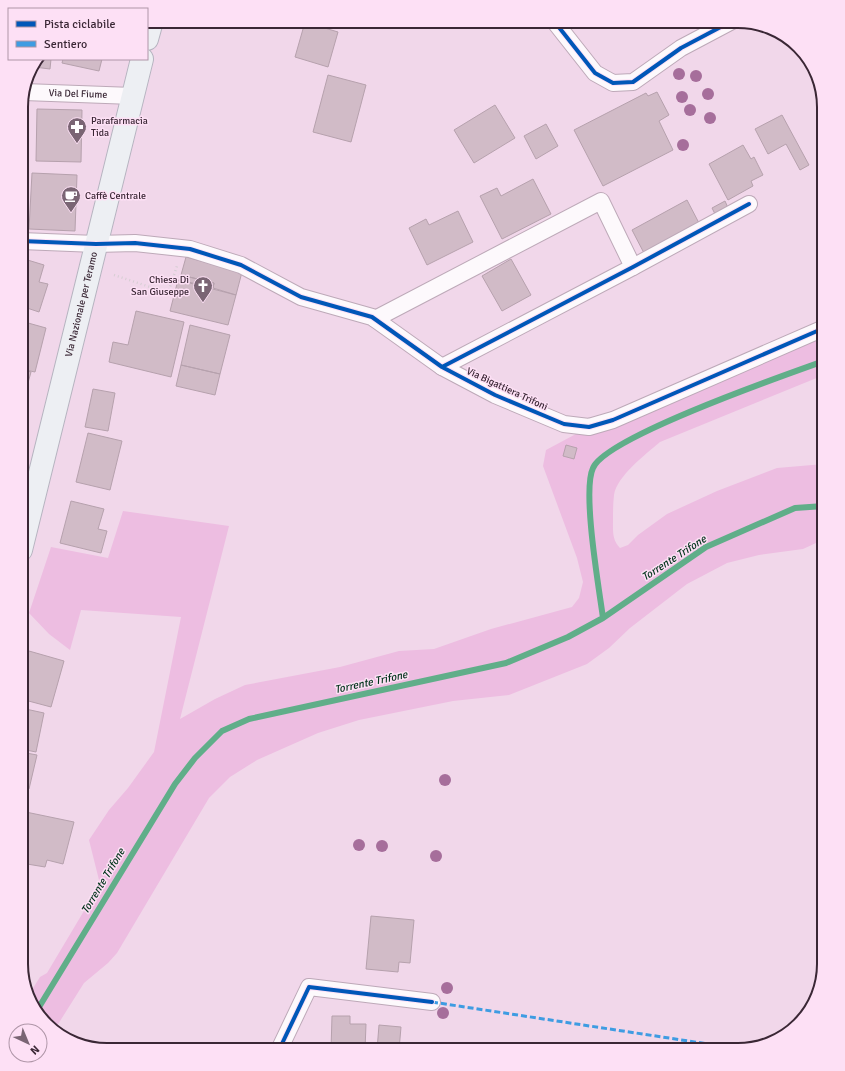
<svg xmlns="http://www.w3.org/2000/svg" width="845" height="1071" viewBox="0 0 845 1071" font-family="Signika,sans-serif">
  <rect width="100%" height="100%" fill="#f1d7ea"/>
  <path fill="#edbde1" d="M824,328V375L660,442C645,455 617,476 614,495C613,503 613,512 613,520C613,531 612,540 620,548L628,545L638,535L667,514L717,491L777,468L824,464V536L816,543L803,549L759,555L727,563L687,584L630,628L609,648L587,664L509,695L453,701L359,720L318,733L257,760L230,777L209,798L117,953L108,963L84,983L55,1029L36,1012L30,993L40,977L47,973L100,884L89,840L109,810L128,788L154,752L181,617L81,610L70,650L49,634L29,613L51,547L108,558L123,511L229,526L180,719L215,699L245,685L340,667L399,651L434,649L491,629L572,607L579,598L583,582L577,558L543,466L546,450L589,427Z"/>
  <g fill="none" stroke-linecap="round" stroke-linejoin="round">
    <path stroke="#60ae89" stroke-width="6" d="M603,618C599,588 582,491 593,468C606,437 785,375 824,361
      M36,1012L175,784L195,758L222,731L249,719L506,663L568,637L603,618L706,547L795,508L824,506"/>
  </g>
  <path fill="#d1bbc7" stroke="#b6a1ad" d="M305,22L338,32L328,67L295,57Z
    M37,59H51L50,69L34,67L33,72H29Z
    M63,59H102L99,71L62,63Z
    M328,75L366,85L351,142L313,132Z
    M657,92L669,115L659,121L673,150L603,186L574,130L646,93L648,96Z
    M495,105L515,138L474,163L454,130Z
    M37,109L82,110L81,162L36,161Z
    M782,115L809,165L800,170L786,144L768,154L755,129Z
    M546,124L558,146L536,159L524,136Z
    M743,145L751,159L754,157L763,175L751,181L753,186L728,200L709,164Z
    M32,173L77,175L75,231L29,229Z
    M533,179L551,214L502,239L480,196L497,188L501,196Z
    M687,200L700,225L645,255L632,230Z
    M725,201L729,210L716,216L712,208Z
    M458,211L473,242L427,265L409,228L426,219L429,225Z
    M186,257L242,272L236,295L213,288L214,283L181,275Z
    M21,258L44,265L39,282L48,284L39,312L21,306Z
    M511,259L531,295L502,311L482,276Z
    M181,275L214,283L213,288L180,280Z
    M178,280L236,295L228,325L170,311Z
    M136,311L184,322L171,377L109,362L113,342L128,345Z
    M21,321L46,328L35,372L21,369Z
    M190,325L230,335L220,374L181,365Z
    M181,365L220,374L215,395L176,386Z
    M21,369L31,372L26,390L21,389Z
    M93,389L115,393L108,431L85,427Z
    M88,433L122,441L110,490L76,482Z
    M566,445L577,448L574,459L563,456Z
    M71,501L104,509L98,529L107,531L101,553L60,543Z
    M29,651L64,661L51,707L21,699V679Z
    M21,708L44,713L36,752L21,749Z
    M21,752L37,755L29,789L21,787Z
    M21,811L74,822L63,864L47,860L45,867L21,863Z
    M371,916L414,920L410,963L399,962L398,972L366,969Z
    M332,1016H350V1024H366L365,1050H331Z
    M379,1025L401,1027L399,1050H377Z"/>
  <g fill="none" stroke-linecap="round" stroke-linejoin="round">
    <g stroke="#bda9b8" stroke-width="18">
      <g id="minor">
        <path d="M554,21L595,73L613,83L633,82L681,48L732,21"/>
        <path id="s1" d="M24,92L133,96"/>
        <path d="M21,241L96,244L135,243L190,249L241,265L301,297L372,317L442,367L495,395L564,424L589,427L613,420L824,328"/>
        <path d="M375,319L601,201L633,267"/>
        <path d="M442,367L633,267L749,204"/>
        <path d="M279,1050L309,987L432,1002"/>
      </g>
    </g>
    <g stroke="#b6b4c0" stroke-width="24">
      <g id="primary">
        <path d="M147,39L152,21"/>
        <path id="s2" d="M21,550L142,59"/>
      </g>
    </g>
    <path stroke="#d6ced3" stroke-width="2.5" stroke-dasharray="1 3" stroke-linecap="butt" d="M114,275L168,293L177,266"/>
    <use href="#minor" stroke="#fdf9fc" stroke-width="16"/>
    <use href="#primary" stroke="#edeff3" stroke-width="22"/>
    <path stroke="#3e9ce2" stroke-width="3" stroke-dasharray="6 3" stroke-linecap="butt" d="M432,1002L741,1049"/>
    <g stroke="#fde0f5" stroke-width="6">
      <path id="cycleway" d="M554,21L595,73L613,83L633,82L681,48L732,21
        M21,241L96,244L135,243L190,249L241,265L301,297L372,317L442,367L495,395L564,424L589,427L613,420L824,328
        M442,367L633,267L749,204
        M279,1050L309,987L432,1002"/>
    </g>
    <use href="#cycleway" stroke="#0057b8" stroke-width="4"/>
  </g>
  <g fill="#a66e9b">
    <circle cx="679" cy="74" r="6"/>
    <circle cx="696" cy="76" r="6"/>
    <circle cx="708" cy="94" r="6"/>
    <circle cx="682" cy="97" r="6"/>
    <circle cx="690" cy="110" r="6"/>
    <circle cx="710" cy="118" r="6"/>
    <circle cx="683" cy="145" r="6"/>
    <circle cx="445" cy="780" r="6"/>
    <circle cx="359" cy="845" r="6"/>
    <circle cx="382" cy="846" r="6"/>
    <circle cx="436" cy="856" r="6"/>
    <circle cx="447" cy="988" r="6"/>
    <circle cx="443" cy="1013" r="6"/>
  </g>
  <defs>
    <g id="pharmacy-pin" transform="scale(1)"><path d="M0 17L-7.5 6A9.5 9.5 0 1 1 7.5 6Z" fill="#7a6574" stroke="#fde0f5"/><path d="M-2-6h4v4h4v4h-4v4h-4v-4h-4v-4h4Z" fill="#fff"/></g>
    <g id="cafe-pin" transform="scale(1)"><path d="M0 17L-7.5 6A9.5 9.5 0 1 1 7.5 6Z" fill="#7a6574" stroke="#fde0f5"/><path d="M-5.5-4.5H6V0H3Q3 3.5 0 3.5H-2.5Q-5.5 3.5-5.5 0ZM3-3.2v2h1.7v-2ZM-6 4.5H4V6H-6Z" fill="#fff"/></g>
    <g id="church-pin" transform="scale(1)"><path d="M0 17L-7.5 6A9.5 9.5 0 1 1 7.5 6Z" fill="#7a6574" stroke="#fde0f5"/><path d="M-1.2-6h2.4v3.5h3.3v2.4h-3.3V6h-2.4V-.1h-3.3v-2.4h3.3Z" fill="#fff"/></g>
  </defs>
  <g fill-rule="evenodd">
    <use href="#pharmacy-pin" x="77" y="127"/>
    <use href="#cafe-pin" x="71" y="196"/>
    <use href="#church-pin" x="203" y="286"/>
  </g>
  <g text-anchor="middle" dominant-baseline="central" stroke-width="3" stroke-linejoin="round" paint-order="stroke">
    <g font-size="10" fill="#3a2735" stroke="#fde0f5">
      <text stroke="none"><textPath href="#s1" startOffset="54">Via Del Fiume</textPath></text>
      <text stroke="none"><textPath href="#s2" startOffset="253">Via Nazionale per Teramo</textPath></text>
      <text transform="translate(507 389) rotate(25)">Via Bigattiera Trifoni</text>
    </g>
    <g font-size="10" fill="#3a2735" stroke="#fde0f5" text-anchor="start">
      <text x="91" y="121">Parafarmacia<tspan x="91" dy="12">Tida</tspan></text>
      <text x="85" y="196">Caffè Centrale</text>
      <text x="189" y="280" text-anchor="end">Chiesa Di<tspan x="189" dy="12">San Giuseppe</tspan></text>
    </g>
    <g font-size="11" font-style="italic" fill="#01331a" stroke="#fde0f5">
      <text transform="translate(674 558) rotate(-33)">Torrente Trifone</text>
      <text transform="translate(371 682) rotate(-12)">Torrente Trifone</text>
      <text transform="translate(103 881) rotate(-59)">Torrente Trifone</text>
    </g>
  </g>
  <path d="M0 0H845V1071H0ZM107 28H738A79 79 0 0 1 817 107V964A79 79 0 0 1 738 1043H107A79 79 0 0 1 28 964V107A79 79 0 0 1 107 28Z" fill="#fde0f5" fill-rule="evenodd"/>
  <path fill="none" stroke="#3a2735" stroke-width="2" d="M107 28H738A79 79 0 0 1 817 107V964A79 79 0 0 1 738 1043H107A79 79 0 0 1 28 964V107A79 79 0 0 1 107 28Z"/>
  <rect x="8" y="8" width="140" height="52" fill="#fde0f5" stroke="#af96a8"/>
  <rect x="16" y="21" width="20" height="6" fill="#0057b8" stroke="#af96a8"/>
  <text x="44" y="28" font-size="12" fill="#3a2735">Pista ciclabile</text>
  <rect x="16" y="41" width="20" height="6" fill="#3e9ce2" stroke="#af96a8"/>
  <text x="44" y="48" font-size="12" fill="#3a2735">Sentiero</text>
  <g transform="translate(28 1043) rotate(136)"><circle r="19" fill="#fde0f5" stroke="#af96a8"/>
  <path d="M0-3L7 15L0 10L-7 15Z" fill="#7a6574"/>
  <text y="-6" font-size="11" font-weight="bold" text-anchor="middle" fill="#3a2735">N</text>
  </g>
</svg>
